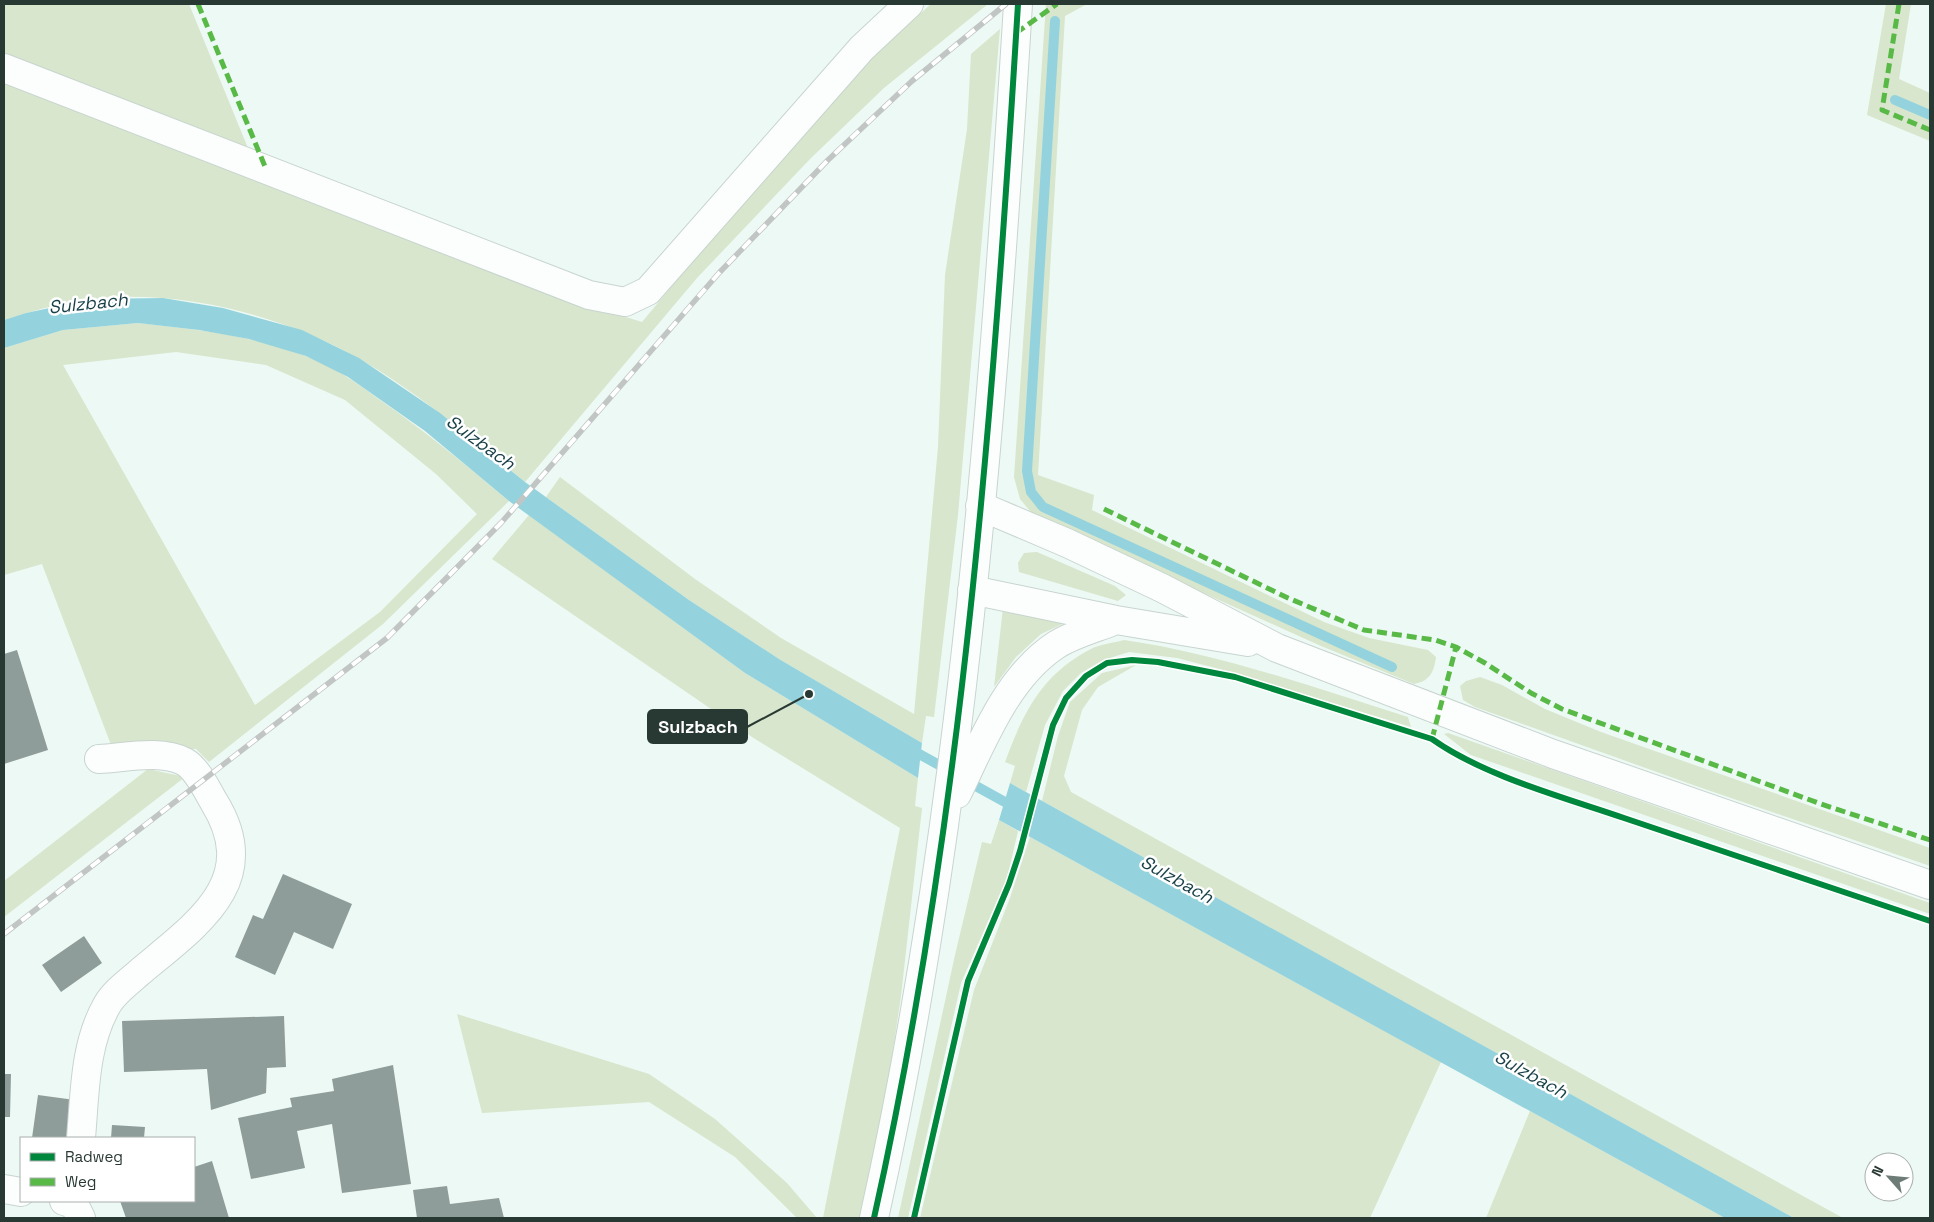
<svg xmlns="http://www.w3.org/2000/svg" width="1934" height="1222" viewBox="0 0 1934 1222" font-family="'Space Grotesk',sans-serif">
  <rect width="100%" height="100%" fill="#edf9f4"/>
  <path fill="#d7e6cc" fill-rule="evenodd" d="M4,4H189L250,153L4,58Z
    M931,4H988L884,88L810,159L697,278L525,482C472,439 418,392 358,358C282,315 180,289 92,299C63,302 32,311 4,320V82L548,293L642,322L809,122L849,78Z
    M1046,4H1087L1065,16L1038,475L1094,495L1092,510L1324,622L1369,638L1428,650L1436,657C1434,672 1430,681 1414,684L1321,646L1035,517L1020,499L1014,477Z
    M1886,4H1911L1899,79L1930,93V141L1867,115Z
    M1000,29L958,515L934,717L926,716L922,743L779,659L689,600L546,497L560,477L695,579L781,638L914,714L938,447L945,275L967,129L971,54Z
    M138,323C194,329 252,335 306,356C333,366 357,383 380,400C425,431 467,466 509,501L383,624L209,762L196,749L113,750L42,564L4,575V348L63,330ZM176,352L266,365L345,400L436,474L477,514L380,612L255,705L63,365Z
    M529,515L745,673L918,778L915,806L922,808L901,996L887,1091L860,1218H823L900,828L752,737L492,559Z
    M1037,552L1115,586L1126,595L1118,601L1019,572L1018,563L1024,553Z
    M1003,608L1069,621L1041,634L1016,657L994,687Z
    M1124,640C1221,654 1315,688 1408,717L1411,727L1235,673L1177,658L1129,652L1103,660L1081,673L1063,691L1045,725L1026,792L1010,783L1015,766L1005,762C1023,713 1042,674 1091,649C1100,644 1114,643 1124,640Z
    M1136,665L1098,687L1082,710L1064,776L1071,792L1843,1218H1794L1042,801L1058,736L1070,702L1102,673Z
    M1480,677L1502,685L1545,709L1601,732L1930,848V866L1696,786L1475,707L1463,700L1460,686L1466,681Z
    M1448,733L1930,903V914L1471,755L1444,734Z
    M148,769L185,777L4,917V881Z
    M999,820L1018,831L1007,878L961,983L908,1218H898L955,955L982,842L991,844Z
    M1030,837L1441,1062L1370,1218H920L974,990L1010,898Z
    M457,1014L649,1074L715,1119L787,1183L817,1218H797L735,1157L649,1102L482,1113Z
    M1530,1111L1725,1218H1486Z"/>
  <path fill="#94d3de" d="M163,298L223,308L302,330L359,358L440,413L525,482L689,600L779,659L922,743L918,778L745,673L509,501L425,431L348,377L306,356L249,339L199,330L138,323L63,330L4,348V320L26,313L92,299Z
    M1010,783L1026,792L1794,1218H1725L999,820Z"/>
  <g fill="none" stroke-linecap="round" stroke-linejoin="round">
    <path stroke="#94d3de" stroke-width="10" d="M1055,21L1027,471L1031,492L1043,507L1392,667
      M1895,100L1930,115
      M910,749L950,771
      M965,780L1016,808"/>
  </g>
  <path fill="#8f9d9a" d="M17,650L48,750L4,764V654Z
    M283,874L352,904L333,949L294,932L275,975L235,957L253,915L263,919Z
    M84,936L102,963L61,992L42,965Z
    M284,1016L286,1067L267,1068L266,1093L211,1110L207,1069L124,1072L122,1021Z
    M393,1065L411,1184L342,1193L332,1124L297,1131L305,1168L251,1179L238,1118L292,1107L290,1098L334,1091L332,1079Z
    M4,1074H11L10,1117H4Z
    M38,1095L75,1100L70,1138H32Z
    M112,1125L145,1127L144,1138H111Z
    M212,1161L229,1218H126L120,1201H194V1167Z
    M447,1186L450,1204L499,1198L504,1218H417L413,1190Z"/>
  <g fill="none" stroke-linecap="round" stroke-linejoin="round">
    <g stroke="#c8d4cf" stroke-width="30">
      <path id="minor" d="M4,68L589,295L625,302L648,291L862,48L909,4
        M980,506L1067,543L1162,588L1277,648L1553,754L1930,885
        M972,590L1116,620L1248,642
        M957,794C982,743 1006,678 1056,645C1073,634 1097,628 1116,620
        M81,1138C85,1094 84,1045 107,1005C114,992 130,981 141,971C197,924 263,881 214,802C207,790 197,769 185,762C161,749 124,758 99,759
        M4,1189L21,1192
        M64,1201L74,1204L81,1218
        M874,1218C963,819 993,411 1018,4"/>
    </g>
    <use href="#minor" stroke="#fcfefd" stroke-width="28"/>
    <g stroke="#c1c5c4" stroke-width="5.5">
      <path id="rail" d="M4,934L387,638L501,523L719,273L828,160L912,81L1006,4"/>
    </g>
    <use href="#rail" stroke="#fff" stroke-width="4" stroke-dasharray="11" stroke-linecap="butt"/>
    <path stroke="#58b947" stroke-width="5" stroke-dasharray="10 5" stroke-linecap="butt" d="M198,4L266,169
      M1899,4L1882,110L1930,130
      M1016,33L1057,4
      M1104,509L1288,598L1364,630L1435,640L1456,647L1485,663L1531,693L1562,709L1821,804L1930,840
      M1432,739L1456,647"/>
    <g stroke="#fff" stroke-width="9">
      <path id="cycleway" d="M874,1218C963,819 993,411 1018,4
        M914,1218L968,981L1009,884L1020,851L1053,725L1066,698L1086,676L1107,663L1132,660L1158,662L1235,677L1432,739C1484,776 1563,797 1624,818C1726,852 1828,887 1930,921"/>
    </g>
    <use href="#cycleway" stroke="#00873e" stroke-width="6"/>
  </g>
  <g text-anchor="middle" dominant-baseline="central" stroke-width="5" stroke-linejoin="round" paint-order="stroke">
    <g font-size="18" font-style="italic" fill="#173f47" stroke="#fff">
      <text transform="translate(88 303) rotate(-6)">Sulzbach</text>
      <text transform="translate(481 442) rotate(36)">Sulzbach</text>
      <text transform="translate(1177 879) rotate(29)">Sulzbach</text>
      <text transform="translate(1531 1074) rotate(29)">Sulzbach</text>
    </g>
  </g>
  <path fill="none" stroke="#283832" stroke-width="2" d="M809 694L747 727"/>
  <circle fill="#283832" stroke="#fff" stroke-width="2" cx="809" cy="694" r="5"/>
  <rect fill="#283832" stroke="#283832" stroke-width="2" x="648" y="710" width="99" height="33" rx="5"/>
  <g font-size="18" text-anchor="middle" font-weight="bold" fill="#fff">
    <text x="698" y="733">Sulzbach</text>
  </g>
  <rect width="1934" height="1222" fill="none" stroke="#283832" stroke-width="10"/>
  <rect x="20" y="1137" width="175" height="65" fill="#ffffff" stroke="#a9afad"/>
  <rect x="30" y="1153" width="25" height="8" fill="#00873e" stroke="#a9afad"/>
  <text x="65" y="1162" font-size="15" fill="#283832">Radweg</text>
  <rect x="30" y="1178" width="25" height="8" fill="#58b947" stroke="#a9afad"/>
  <text x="65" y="1187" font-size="15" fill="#283832">Weg</text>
  <g transform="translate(1889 1177) rotate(297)"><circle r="24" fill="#ffffff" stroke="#a9afad"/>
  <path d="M0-4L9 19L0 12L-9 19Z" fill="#6d7c76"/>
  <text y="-8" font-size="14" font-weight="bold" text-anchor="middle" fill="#283832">N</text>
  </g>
</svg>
